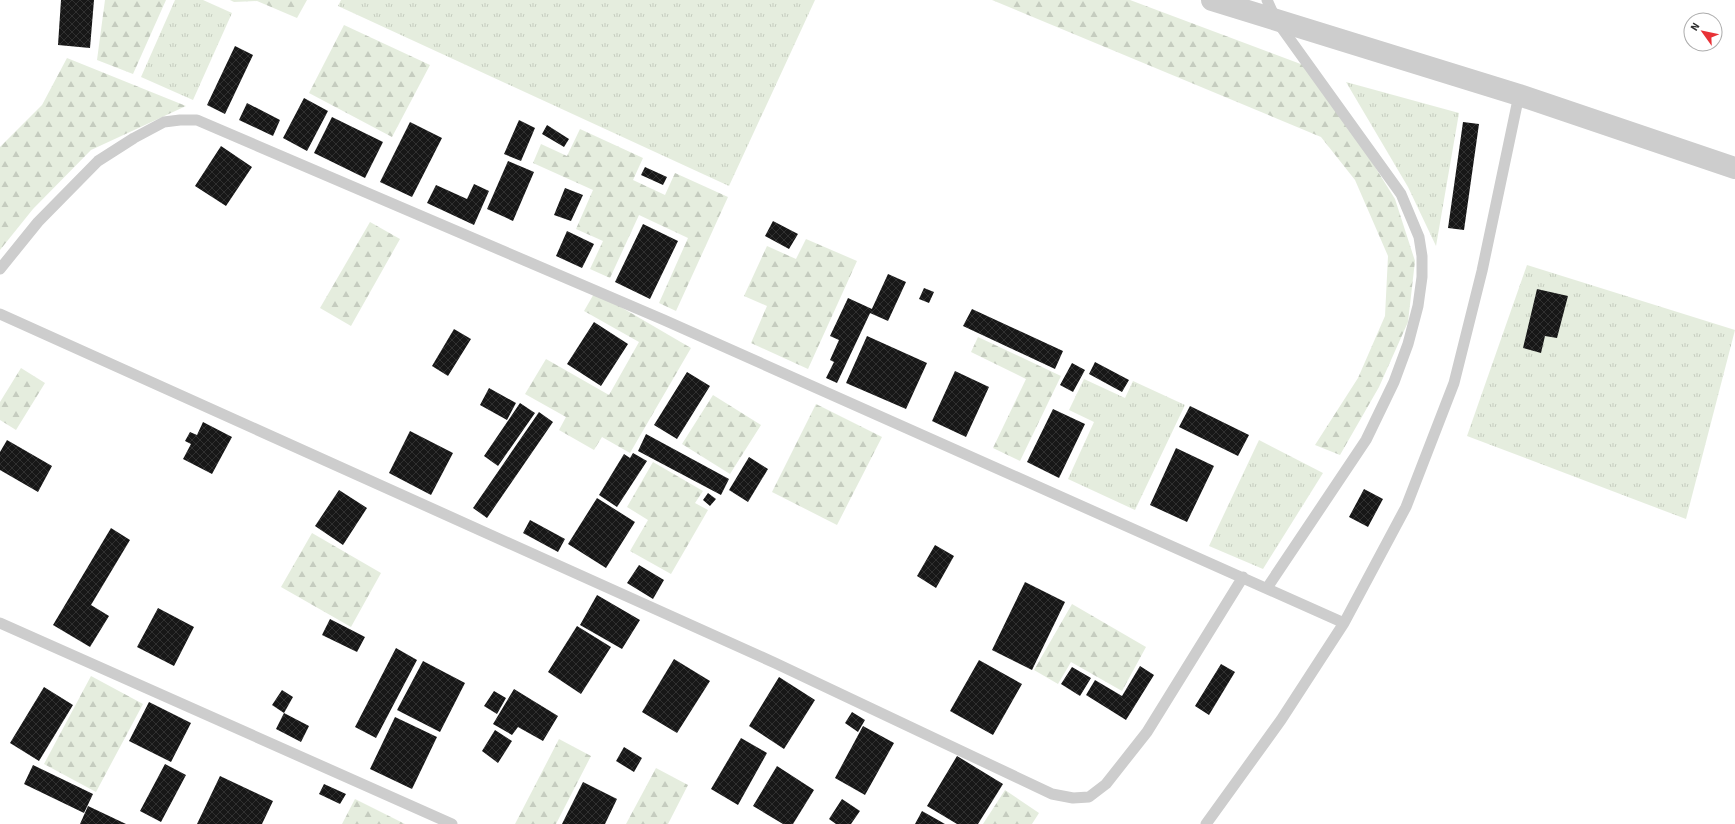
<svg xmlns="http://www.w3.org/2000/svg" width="1735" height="824" viewBox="0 0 1735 824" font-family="'Source Sans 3',sans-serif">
  <defs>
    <pattern id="grass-tufts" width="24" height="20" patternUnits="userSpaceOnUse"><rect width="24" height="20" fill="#e5edde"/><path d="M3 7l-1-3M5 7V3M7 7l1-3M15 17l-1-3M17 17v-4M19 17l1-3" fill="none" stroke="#c5ccbf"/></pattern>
    <pattern id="forest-firs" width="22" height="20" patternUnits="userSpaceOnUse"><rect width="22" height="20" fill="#e5edde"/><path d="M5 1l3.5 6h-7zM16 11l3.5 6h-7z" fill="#c5ccbf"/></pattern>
    <pattern id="building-cross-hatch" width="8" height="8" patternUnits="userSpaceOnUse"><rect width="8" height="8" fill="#171717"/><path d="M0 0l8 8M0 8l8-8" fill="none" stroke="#303030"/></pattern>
  </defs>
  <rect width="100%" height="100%" fill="#fff"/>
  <path fill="url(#grass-tufts)" d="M175,0H203L232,13L193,100L141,77Z
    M341,0H815L729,186L338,6Z
    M1346,82L1459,113L1436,246L1408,187Z
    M1527,265L1735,330L1686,519L1467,436Z
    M1084,379L1125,398L1133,381L1185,405L1135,510L1068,479L1094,422L1069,410Z
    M1259,440L1323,473L1263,569L1209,546Z"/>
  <path fill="url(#forest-firs)" d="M105,0H166L133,74L97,60Z
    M230,0H307L297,18L257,1L234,2Z
    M992,0H1130L1314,69L1395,199L1415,261L1408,322L1379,387L1340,455L1315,445L1358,378L1385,316L1388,256L1355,180L1321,137Z
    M344,25L430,65L392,137L309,93Z
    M67,58L186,106L91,150L33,209L0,250V147L42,105Z
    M580,129L643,158L633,180L665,195L675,173L728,197L676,311L659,303L688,238L639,215L610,278L590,269L603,241L576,229L593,190L533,163L541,144L567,156Z
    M370,222L400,239L351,326L320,308Z
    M806,239L857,261L808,369L751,343L767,306L744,296L767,246L796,259Z
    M595,292L691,348L630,453L602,437L594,450L559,430L566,417L525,394L546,359L609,395L639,342L584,311Z
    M978,337L1061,376L1020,461L993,448L1026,379L971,352Z
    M21,368L45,383L16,430L0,420V402Z
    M713,395L761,425L730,474L682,444Z
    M816,404L882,437L837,525L772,492Z
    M653,462L703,491L695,503L708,510L671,574L630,551L648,520L627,507Z
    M312,533L381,573L351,627L281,587Z
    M1072,604L1146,647L1122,691L1071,662L1058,684L1034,670Z
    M91,676L143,704L96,792L44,764Z
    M559,739L591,756L556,824H515Z
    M656,768L688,785L668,824H626Z
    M1005,790L1039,813L1032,824H983Z
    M355,799L405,824H342Z"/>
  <path fill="url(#building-cross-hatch)" d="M61,0H94L90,48L58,45Z
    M235,46L253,55L225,114L207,105Z
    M304,98L328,111L307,151L283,138Z
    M247,103L280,120L273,136L239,120Z
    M332,117L383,142L365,178L314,153Z
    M519,120L535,128L521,161L504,154Z
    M410,122L442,138L412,197L380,182Z
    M1463,122L1479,124L1464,230L1448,228Z
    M547,125L569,139L564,147L542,134Z
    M221,146L252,167L226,206L195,186Z
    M508,161L534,172L513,221L487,209Z
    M645,167L667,177L663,185L641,175Z
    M474,184L489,191L474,225L427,203L436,185L467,199Z
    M565,188L583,195L571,221L554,215Z
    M773,221L798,234L789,249L765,236Z
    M643,224L678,241L650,299L615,282Z
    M567,231L594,244L582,268L556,256Z
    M888,274L906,282L888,321L870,313Z
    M924,288L934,292L929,303L919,299Z
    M1537,289L1568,296L1557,338L1545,336L1541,353L1523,348Z
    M848,298L872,309L837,383L826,378L834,362L830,360L839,340L830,336Z
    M972,309L1063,351L1055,369L963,326Z
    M594,322L628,344L601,386L567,364Z
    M454,329L471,339L448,376L432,366Z
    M867,336L927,363L906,409L846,383Z
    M1095,362L1129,380L1122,392L1089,374Z
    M1072,363L1085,370L1073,392L1060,385Z
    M955,371L989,387L966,437L932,421Z
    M687,372L710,386L677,439L654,425Z
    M489,388L516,403L507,420L480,405Z
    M520,403L535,413L498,466L484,456Z
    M1190,406L1249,435L1238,456L1179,427Z
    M1053,409L1085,424L1059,478L1027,462Z
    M539,412L553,422L487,518L473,508Z
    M203,422L232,437L212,474L183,459L191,444L185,441L190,432L197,435Z
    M410,431L453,453L431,495L389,473Z
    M646,434L729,479L721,495L638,451Z
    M7,440L52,466L38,492L0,470V452Z
    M1176,448L1214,466L1187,522L1150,505Z
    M633,453L647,461L617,507L599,495L624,454L630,458Z
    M749,457L768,469L748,502L729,490Z
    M1364,489L1383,499L1368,527L1349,517Z
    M339,490L367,508L343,545L315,526Z
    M708,493L716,499L710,506L703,500Z
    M597,498L635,522L606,568L568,544Z
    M530,520L565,539L558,552L523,533Z
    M111,528L130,540L91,605L109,616L90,647L53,625Z
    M935,545L954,556L936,588L917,576Z
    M639,565L664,580L653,599L627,583Z
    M1025,582L1065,602L1032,670L992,650Z
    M597,595L640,620L622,649L580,625Z
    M158,608L194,627L174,666L137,647Z
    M330,619L365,637L357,652L322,635Z
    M577,626L611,647L581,694L548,672Z
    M396,648L417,660L376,738L355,727Z
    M674,659L710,681L677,733L642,712Z
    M979,660L1022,684L993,735L950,711Z
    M423,661L465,683L440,732L397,710Z
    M1221,664L1235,672L1209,715L1195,706Z
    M1140,666L1154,675L1126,720L1086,695L1095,680L1122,696Z
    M1072,667L1091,678L1080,696L1061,684Z
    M779,677L815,700L784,749L749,726Z
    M44,687L73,705L39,761L10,743Z
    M514,689L558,716L543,741L518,727L512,735L493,724Z
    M282,690L293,697L284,713L309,726L301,742L276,729L284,713L272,705Z
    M494,691L506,698L497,714L484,706Z
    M149,702L191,723L171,762L129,741Z
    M852,712L865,720L858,732L845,723Z
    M395,717L437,737L412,789L370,769Z
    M863,726L894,743L865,795L835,778Z
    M495,730L512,741L498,763L482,751Z
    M741,738L767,753L738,805L711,789Z
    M624,747L642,758L634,772L616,761Z
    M957,756L1003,784L978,824H957L927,806Z
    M165,764L186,775L161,822L140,811Z
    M33,765L93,794L84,813L24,784Z
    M777,766L814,790L793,824H783L753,806Z
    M220,776L273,801L262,824H197Z
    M583,782L617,799L605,824H562Z
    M324,784L346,794L340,804L319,794Z
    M842,799L860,811L851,824H836L829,819Z
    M88,806L126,824H80Z
    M922,811L945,824H915Z"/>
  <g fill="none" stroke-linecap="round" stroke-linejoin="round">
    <path stroke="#cdcdcd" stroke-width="11" d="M1267,0L1276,20L1401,194L1419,237L1422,256V277L1418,306L1408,344L1394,382L1366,440L1267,588
      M0,269L38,222L98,161L134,138L164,122L180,120H197L664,320L1344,623
      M0,314L775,663L1052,794L1073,798L1089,797L1106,784L1147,732L1243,577
      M0,623L452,824
      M1206,824L1281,720L1344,623L1406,507L1454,383L1482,271L1519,95"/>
    <path stroke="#cdcdcd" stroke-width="22" d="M1212,0L1519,95L1735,168"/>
  </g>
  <g transform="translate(1703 32) rotate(303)"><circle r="19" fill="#ffffff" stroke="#acacac"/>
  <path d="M0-3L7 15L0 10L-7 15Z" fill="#e83136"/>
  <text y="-6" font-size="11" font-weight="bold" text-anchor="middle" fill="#303030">N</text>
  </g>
</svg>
